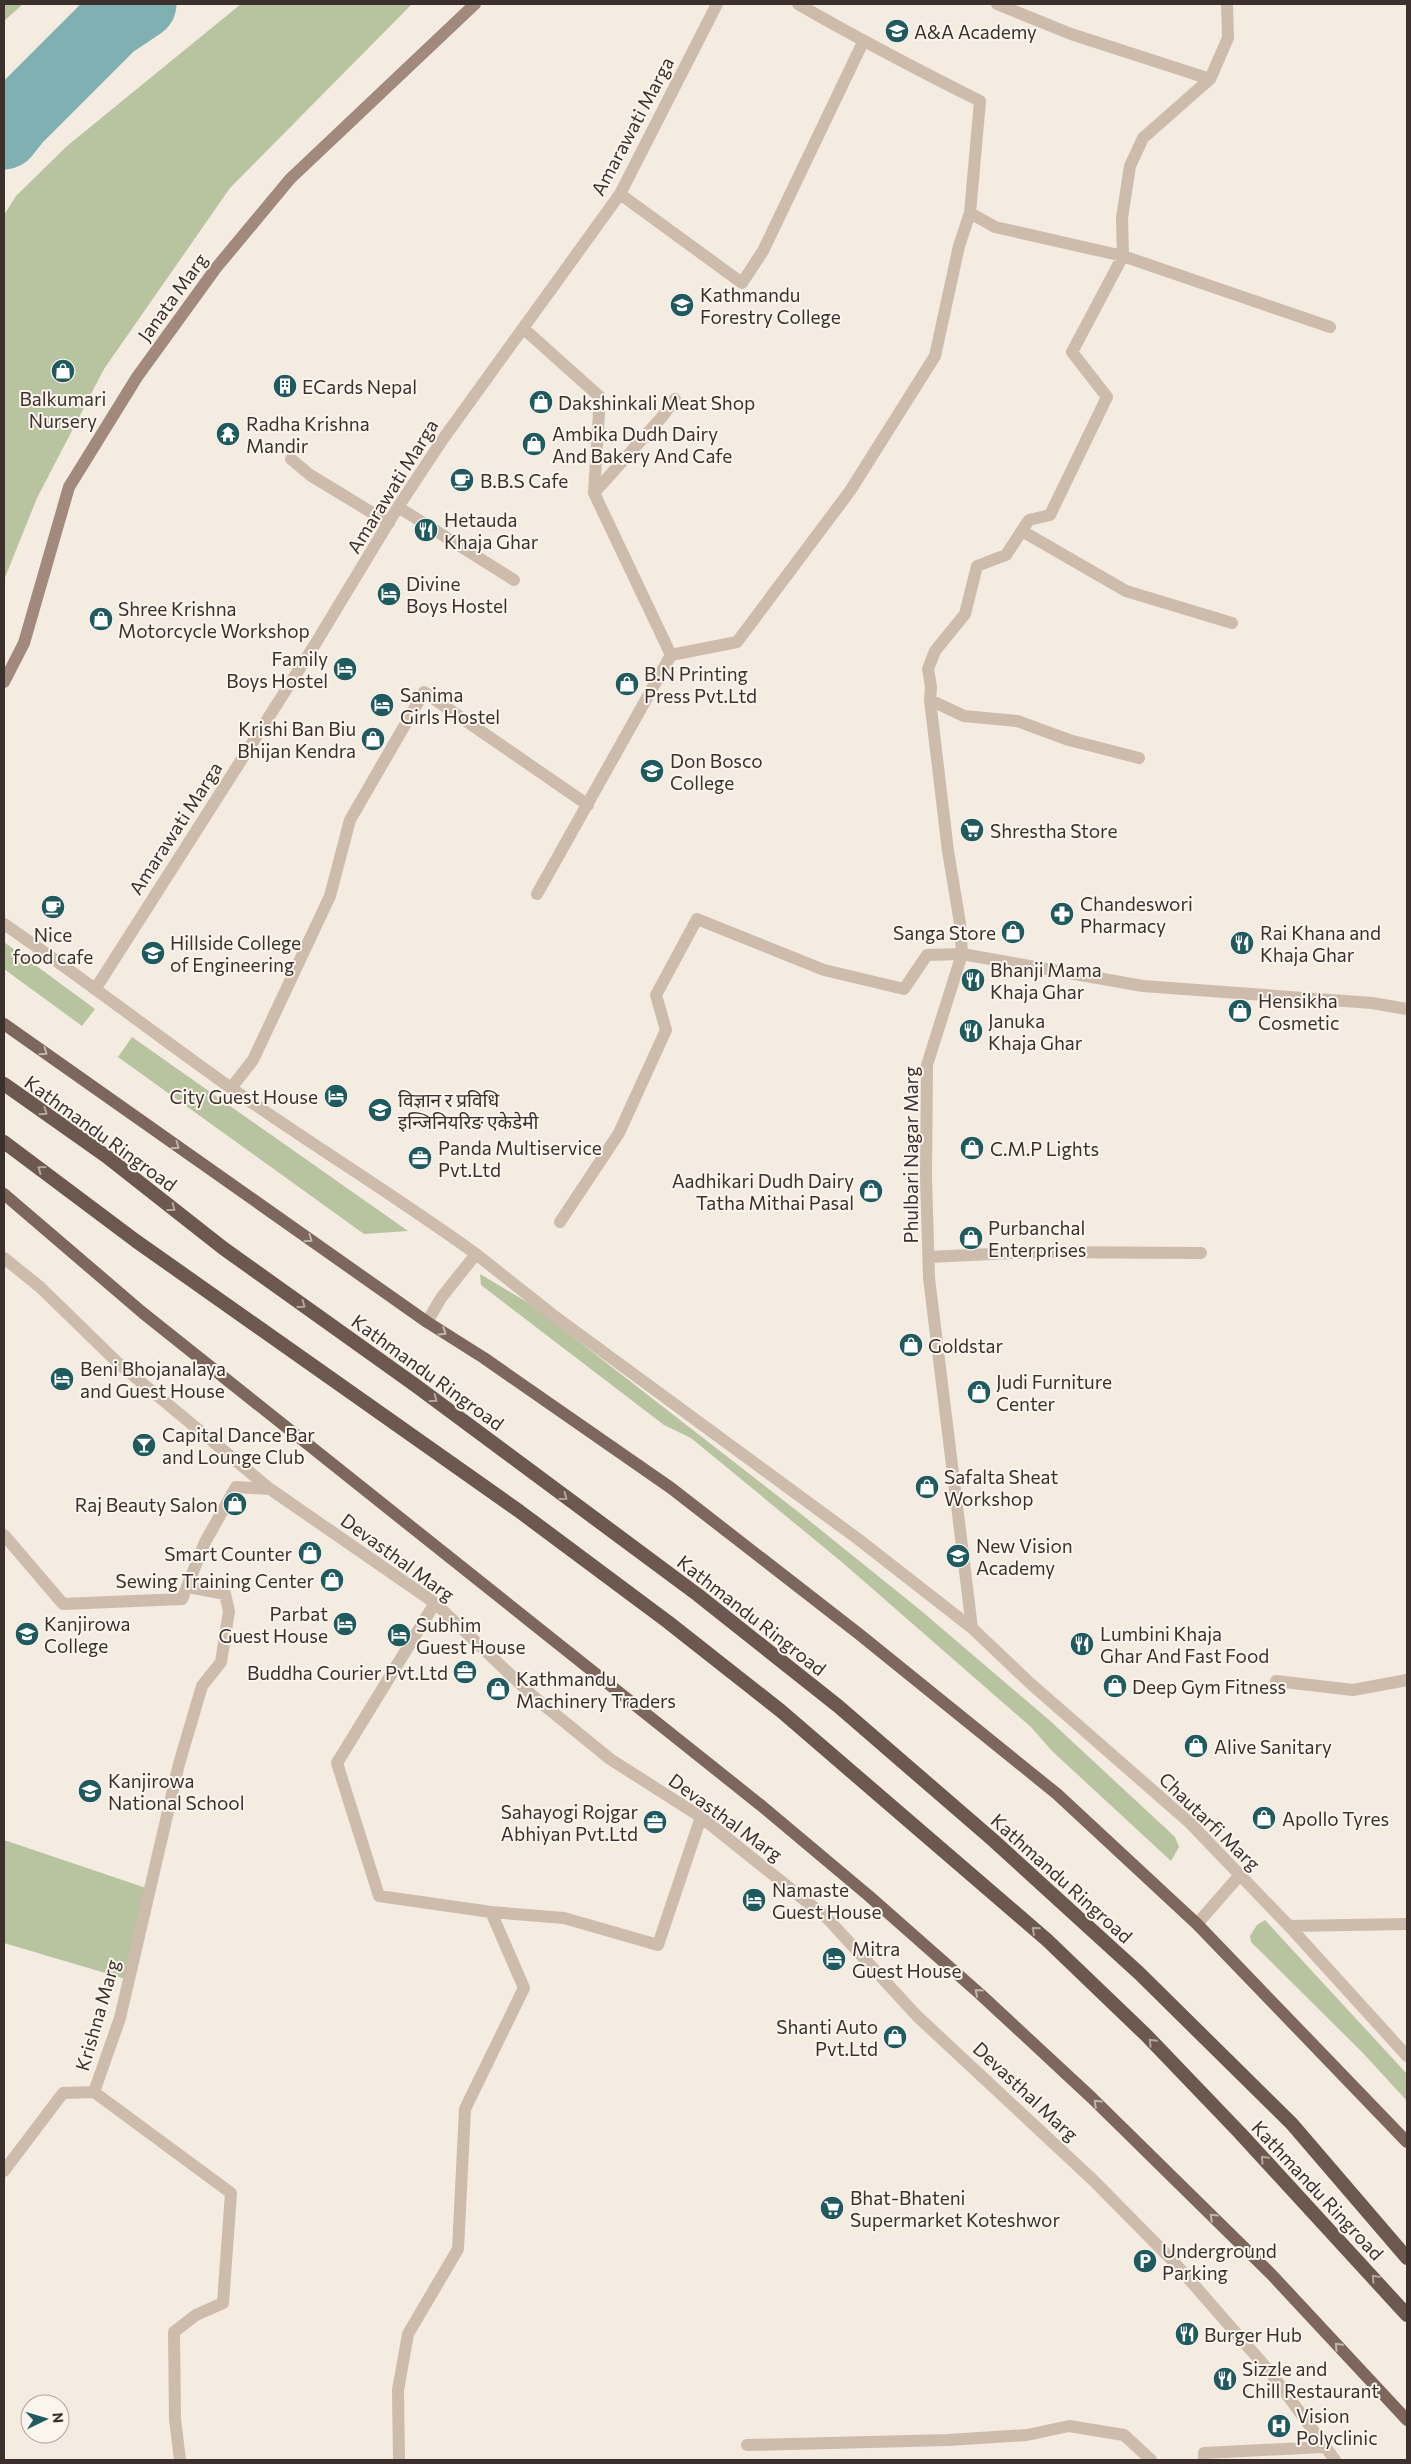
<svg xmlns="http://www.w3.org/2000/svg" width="1411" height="2464" viewBox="0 0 1411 2464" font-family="Commissioner,'Noto Sans Devanagari',sans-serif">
  <rect width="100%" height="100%" fill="#f4ebe1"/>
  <path fill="#b8c4a0" d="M4,4H23L4,21Z
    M241,4H412L230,188L104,369L37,498L4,580V215L16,196L67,146Z
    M4,942L95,1009L82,1026L4,969Z
    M132,1037L408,1231L364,1234L118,1057Z
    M480,1274L532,1305L801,1514L919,1609L1048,1719L1175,1837L1179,1847L1171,1861L1052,1751L1031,1727L843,1563L691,1438L664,1425L481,1285Z
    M4,1840L149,1889L129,1980L4,1943Z
    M1265,1920L1407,2074V2101L1362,2052L1251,1942L1250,1936L1257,1925Z"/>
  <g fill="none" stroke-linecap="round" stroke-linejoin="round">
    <path stroke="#7fb0b2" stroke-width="71" d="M4,134L16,119L111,24L141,4"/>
    <path stroke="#cdbbac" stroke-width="12" d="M476,1254L553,1315L858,1539L972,1628
      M1197,1924L1239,1876"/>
    <path stroke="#cdbbac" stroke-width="12" d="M291,459L310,475L389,523"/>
    <path stroke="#cdbbac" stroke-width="12" d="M997,4L1071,34L1210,79
      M1227,4L1228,38L1210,79L1143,138L1130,166L1122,218L1123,256L1072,352L1107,397L1050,515L1029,520L1006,555L977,566L965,614L935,651L928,669L931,687L930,700L948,851L960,923L962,954L927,1065L926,1177L929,1278L972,1628L1031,1684L1190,1823L1289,1926L1407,2056
      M620,194L742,283L763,251L863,42
      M970,213L995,227L1123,256L1330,327
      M523,328L600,397L594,493L671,655
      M594,493L662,417L675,399
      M398,507L514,580
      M1022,531L1126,591L1232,623
      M671,655L737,642L850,491L935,356L959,246L970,213L980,101C918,70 857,38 798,4
      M930,700L964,716L1017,721L1069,740L1139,758
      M537,894L671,655
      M4,924C81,977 155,1034 231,1088C312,1145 396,1196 476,1254L441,1298L427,1322
      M96,988L314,646L398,507L443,439L620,194L717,4
      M231,1088L253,1060L330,896L350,820L424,692L588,805
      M560,1222L619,1133L666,1030L656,995L697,919L824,970L904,989L927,955L962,954L1143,986L1372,1003L1407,1009
      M929,1257L1033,1252L1201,1253
      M4,1258L40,1287L118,1363L270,1489L435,1603L534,1697L610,1759L701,1817L827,1918L917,2016L1093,2180L1173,2261L1271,2373L1335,2460
      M4,1535L63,1604L182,1599L205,1542L236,1487L270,1489
      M1276,1681L1353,1690L1407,1680
      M491,1912L564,1918L658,1945L701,1817
      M1289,1926L1407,1924
      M4,2171L63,2093L94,2092
      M747,2445L948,2440L1027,2435L1069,2426L1124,2435L1151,2460
      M180,2460L175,2419L174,2332L196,2315L223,2303L231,2193L94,2092L120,2018L179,1764L202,1686L221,1662L229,1611L225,1594L188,1587
      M399,2460L398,2390L408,2334L458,2249L465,2109L524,1988L491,1912L379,1896L337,1763L435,1603
      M1204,2460V2453L1324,2447"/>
    <path stroke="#a18a7d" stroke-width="12" d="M4,682L24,643L69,487L137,377L216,268L290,179L475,4"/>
    <path stroke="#7d675c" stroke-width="12" d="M4,1024L427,1322L484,1358L671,1488L859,1634L1057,1794L1197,1924L1407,2142
      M4,1194L143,1313L763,1807L869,1896L980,1994L1092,2098L1272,2275L1407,2420"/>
    <path stroke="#6c584f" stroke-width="14" d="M4,1084L106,1156L223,1248L415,1385L698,1595L838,1706L993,1840L1139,1973L1292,2124L1407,2258
      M4,1142L136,1241L519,1511L668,1622L781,1711L1047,1940L1146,2035L1240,2133L1407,2315"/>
  </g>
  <defs><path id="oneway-chevron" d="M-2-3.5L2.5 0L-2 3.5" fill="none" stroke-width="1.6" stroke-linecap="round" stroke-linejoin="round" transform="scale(1.25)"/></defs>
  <g stroke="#c2b5ac">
    <use href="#oneway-chevron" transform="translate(44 1052) rotate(35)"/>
    <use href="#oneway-chevron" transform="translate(176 1146) rotate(35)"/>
    <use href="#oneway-chevron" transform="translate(309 1239) rotate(35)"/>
    <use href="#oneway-chevron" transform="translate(443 1332) rotate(32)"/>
    <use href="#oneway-chevron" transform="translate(978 1992) rotate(-138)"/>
    <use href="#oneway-chevron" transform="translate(1097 2103) rotate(-136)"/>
    <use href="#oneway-chevron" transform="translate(1213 2217) rotate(-136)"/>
    <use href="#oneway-chevron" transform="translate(1338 2346) rotate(-133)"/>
  </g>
  <g stroke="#b4a69e">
    <use href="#oneway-chevron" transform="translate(44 1112) rotate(35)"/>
    <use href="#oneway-chevron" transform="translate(41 1169) rotate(-144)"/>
    <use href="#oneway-chevron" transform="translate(172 1208) rotate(38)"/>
    <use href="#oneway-chevron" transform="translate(302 1305) rotate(36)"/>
    <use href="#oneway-chevron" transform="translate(434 1399) rotate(37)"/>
    <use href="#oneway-chevron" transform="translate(564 1497) rotate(36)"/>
    <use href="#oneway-chevron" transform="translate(1035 1930) rotate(-139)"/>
    <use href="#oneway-chevron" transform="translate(1152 2042) rotate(-134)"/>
    <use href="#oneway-chevron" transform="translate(1264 2159) rotate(-133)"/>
    <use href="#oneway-chevron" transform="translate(1375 2278) rotate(-132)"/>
  </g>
  <defs>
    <g id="school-disc" transform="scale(1.25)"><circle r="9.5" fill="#1f5a5e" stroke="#fbf5ee"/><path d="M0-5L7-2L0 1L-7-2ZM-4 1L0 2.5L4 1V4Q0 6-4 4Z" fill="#fff"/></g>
    <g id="university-disc" transform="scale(1.25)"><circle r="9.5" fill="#1f5a5e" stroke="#fbf5ee"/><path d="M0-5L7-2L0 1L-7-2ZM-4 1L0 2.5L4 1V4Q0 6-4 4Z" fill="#fff"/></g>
    <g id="shop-disc" transform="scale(1.25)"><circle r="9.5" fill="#1f5a5e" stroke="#fbf5ee"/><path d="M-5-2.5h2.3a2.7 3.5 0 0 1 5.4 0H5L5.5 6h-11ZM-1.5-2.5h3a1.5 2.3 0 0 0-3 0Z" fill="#fff"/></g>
    <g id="building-disc" transform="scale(1.25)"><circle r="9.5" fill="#1f5a5e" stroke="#fbf5ee"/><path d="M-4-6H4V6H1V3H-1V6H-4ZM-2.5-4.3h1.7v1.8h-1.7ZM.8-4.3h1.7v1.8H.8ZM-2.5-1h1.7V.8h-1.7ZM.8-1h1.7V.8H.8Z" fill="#fff"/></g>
    <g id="temple-disc" transform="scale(1.25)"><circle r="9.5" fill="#1f5a5e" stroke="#fbf5ee"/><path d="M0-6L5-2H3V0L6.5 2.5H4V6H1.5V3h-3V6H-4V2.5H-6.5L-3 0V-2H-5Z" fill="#fff"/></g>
    <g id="cafe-disc" transform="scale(1.25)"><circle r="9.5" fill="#1f5a5e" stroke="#fbf5ee"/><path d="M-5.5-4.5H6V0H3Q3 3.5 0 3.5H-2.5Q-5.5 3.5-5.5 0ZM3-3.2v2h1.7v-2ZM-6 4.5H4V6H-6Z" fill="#fff"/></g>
    <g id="restaurant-disc" transform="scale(1.25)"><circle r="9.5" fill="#1f5a5e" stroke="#fbf5ee"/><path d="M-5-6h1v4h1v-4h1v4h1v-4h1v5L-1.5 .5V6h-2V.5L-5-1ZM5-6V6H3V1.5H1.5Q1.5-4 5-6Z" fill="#fff"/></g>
    <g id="hotel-disc" transform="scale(1.25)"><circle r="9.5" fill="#1f5a5e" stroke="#fbf5ee"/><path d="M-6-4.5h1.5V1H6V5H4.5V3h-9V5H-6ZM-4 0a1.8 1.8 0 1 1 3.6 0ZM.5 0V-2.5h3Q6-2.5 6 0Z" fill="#fff"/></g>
    <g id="supermarket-disc" transform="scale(1.25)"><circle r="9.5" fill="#1f5a5e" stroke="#fbf5ee"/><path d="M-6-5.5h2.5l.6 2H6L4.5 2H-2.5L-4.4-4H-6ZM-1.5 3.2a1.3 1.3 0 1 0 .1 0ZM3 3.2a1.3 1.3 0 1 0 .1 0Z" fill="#fff"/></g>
    <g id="pharmacy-disc" transform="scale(1.25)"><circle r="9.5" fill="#1f5a5e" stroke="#fbf5ee"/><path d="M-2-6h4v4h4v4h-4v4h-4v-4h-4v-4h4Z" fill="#fff"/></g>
    <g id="office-disc" transform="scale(1.25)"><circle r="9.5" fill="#1f5a5e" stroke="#fbf5ee"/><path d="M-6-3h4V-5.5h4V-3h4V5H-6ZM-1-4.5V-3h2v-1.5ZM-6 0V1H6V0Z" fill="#fff"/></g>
    <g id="bar-disc" transform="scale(1.25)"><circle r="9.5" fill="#1f5a5e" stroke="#fbf5ee"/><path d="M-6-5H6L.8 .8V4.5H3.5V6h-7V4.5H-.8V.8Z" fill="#fff"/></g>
    <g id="parking-disc" transform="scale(1.25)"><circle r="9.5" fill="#1f5a5e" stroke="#fbf5ee"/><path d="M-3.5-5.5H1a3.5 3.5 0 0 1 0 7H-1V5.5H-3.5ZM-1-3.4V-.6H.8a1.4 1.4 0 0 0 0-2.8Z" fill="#fff"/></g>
    <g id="hospital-disc" transform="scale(1.25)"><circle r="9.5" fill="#1f5a5e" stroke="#fbf5ee"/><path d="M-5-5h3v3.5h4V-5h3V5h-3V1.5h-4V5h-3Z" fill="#fff"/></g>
  </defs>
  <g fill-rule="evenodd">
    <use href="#school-disc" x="897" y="31"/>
    <use href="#university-disc" x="682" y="305"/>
    <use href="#shop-disc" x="63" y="371"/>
    <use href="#building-disc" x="285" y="386"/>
    <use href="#shop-disc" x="541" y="402"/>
    <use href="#temple-disc" x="228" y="434"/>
    <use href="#shop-disc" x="534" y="444"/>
    <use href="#cafe-disc" x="462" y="480"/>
    <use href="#restaurant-disc" x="426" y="530"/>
    <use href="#hotel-disc" x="389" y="594"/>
    <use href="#shop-disc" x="101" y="619"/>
    <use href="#hotel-disc" x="345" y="669"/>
    <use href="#shop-disc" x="627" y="684"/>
    <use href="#hotel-disc" x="382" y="705"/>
    <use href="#shop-disc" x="373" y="739"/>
    <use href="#university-disc" x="652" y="771"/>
    <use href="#supermarket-disc" x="972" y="830"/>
    <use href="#cafe-disc" x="53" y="907"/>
    <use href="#pharmacy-disc" x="1062" y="914"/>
    <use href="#shop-disc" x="1013" y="932"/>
    <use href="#restaurant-disc" x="1242" y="943"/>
    <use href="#university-disc" x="153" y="953"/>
    <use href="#restaurant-disc" x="973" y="980"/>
    <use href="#shop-disc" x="1240" y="1011"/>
    <use href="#restaurant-disc" x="971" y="1031"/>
    <use href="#hotel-disc" x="336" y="1096"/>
    <use href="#university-disc" x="380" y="1110"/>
    <use href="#shop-disc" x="972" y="1148"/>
    <use href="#office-disc" x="420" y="1158"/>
    <use href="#shop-disc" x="871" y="1191"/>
    <use href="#shop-disc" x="971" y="1238"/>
    <use href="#shop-disc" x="911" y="1345"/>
    <use href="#hotel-disc" x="62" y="1379"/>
    <use href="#shop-disc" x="979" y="1392"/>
    <use href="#bar-disc" x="144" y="1445"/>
    <use href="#shop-disc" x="927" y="1487"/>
    <use href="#shop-disc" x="235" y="1504"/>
    <use href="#shop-disc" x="310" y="1553"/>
    <use href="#university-disc" x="958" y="1556"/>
    <use href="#shop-disc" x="332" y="1580"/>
    <use href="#hotel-disc" x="345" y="1624"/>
    <use href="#university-disc" x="27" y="1634"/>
    <use href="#hotel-disc" x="399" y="1635"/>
    <use href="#restaurant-disc" x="1082" y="1644"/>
    <use href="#office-disc" x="465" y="1672"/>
    <use href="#shop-disc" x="1115" y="1686"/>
    <use href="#shop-disc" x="498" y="1689"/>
    <use href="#shop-disc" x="1196" y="1746"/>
    <use href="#school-disc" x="90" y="1791"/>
    <use href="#shop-disc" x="1264" y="1818"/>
    <use href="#office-disc" x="655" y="1822"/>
    <use href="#hotel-disc" x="754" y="1900"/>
    <use href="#hotel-disc" x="834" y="1959"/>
    <use href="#shop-disc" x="895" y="2037"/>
    <use href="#supermarket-disc" x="832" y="2208"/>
    <use href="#parking-disc" x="1145" y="2261"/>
    <use href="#restaurant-disc" x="1187" y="2334"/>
    <use href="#restaurant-disc" x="1225" y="2379"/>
    <use href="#hospital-disc" x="1279" y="2426"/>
  </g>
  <g text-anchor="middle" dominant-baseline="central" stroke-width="4" stroke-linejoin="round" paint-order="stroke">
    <g font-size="19" fill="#3b302b" stroke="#fbf5ee" text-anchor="start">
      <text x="914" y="31">A&amp;A Academy</text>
      <text x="700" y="294">Kathmandu<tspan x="700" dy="22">Forestry College</tspan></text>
      <text x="302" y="386">ECards Nepal</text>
      <text x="63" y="398" text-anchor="middle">Balkumari<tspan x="63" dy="22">Nursery</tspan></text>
      <text x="558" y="402">Dakshinkali Meat Shop</text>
      <text x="246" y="423">Radha Krishna<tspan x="246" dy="22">Mandir</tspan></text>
      <text x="552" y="433">Ambika Dudh Dairy<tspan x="552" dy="22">And Bakery And Cafe</tspan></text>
      <text x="480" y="480">B.B.S Cafe</text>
      <text x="444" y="519">Hetauda<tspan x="444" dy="22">Khaja Ghar</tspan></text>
      <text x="406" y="583">Divine<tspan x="406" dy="22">Boys Hostel</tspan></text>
      <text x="118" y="608">Shree Krishna<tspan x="118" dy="22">Motorcycle Workshop</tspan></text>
      <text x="328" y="658" text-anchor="end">Family<tspan x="328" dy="22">Boys Hostel</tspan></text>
      <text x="644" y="673">B.N Printing<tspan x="644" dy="22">Press Pvt.Ltd</tspan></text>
      <text x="400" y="694">Sanima<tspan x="400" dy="22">Girls Hostel</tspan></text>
      <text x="356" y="728" text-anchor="end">Krishi Ban Biu<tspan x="356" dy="22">Bhijan Kendra</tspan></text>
      <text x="670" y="760">Don Bosco<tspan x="670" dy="22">College</tspan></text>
      <text x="990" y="830">Shrestha Store</text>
      <text x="1080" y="903">Chandeswori<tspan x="1080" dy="22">Pharmacy</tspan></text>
      <text x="996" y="932" text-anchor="end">Sanga Store</text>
      <text x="1260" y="932">Rai Khana and<tspan x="1260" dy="22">Khaja Ghar</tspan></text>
      <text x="53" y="934" text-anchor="middle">Nice<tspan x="53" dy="22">food cafe</tspan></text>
      <text x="170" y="942">Hillside College<tspan x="170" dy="22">of Engineering</tspan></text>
      <text x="990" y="969">Bhanji Mama<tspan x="990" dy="22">Khaja Ghar</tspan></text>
      <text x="1258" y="1000">Hensikha<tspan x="1258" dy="22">Cosmetic</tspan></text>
      <text x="988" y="1020">Januka<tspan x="988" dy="22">Khaja Ghar</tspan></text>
      <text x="318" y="1096" text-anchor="end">City Guest House</text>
      <text x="398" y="1099">विज्ञान र प्रविधि<tspan x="398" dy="22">इन्जिनियरिङ एकेडेमी</tspan></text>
      <text x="438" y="1147">Panda Multiservice<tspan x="438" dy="22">Pvt.Ltd</tspan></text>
      <text x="990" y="1148">C.M.P Lights</text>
      <text x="854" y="1180" text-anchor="end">Aadhikari Dudh Dairy<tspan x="854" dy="22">Tatha Mithai Pasal</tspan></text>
      <text x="988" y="1227">Purbanchal<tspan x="988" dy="22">Enterprises</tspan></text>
      <text x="928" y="1345">Goldstar</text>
      <text x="80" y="1368">Beni Bhojanalaya<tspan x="80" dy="22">and Guest House</tspan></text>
      <text x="996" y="1381">Judi Furniture<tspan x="996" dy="22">Center</tspan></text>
      <text x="162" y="1434">Capital Dance Bar<tspan x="162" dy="22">and Lounge Club</tspan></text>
      <text x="944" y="1476">Safalta Sheat<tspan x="944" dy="22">Workshop</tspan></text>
      <text x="218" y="1504" text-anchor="end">Raj Beauty Salon</text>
      <text x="976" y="1545">New Vision<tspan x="976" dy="22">Academy</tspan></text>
      <text x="292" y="1553" text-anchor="end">Smart Counter</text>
      <text x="314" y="1580" text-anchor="end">Sewing Training Center</text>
      <text x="328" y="1613" text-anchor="end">Parbat<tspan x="328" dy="22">Guest House</tspan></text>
      <text x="44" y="1623">Kanjirowa<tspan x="44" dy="22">College</tspan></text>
      <text x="416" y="1624">Subhim<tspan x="416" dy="22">Guest House</tspan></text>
      <text x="1100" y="1633">Lumbini Khaja<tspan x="1100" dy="22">Ghar And Fast Food</tspan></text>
      <text x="448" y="1672" text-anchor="end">Buddha Courier Pvt.Ltd</text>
      <text x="516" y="1678">Kathmandu<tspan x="516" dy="22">Machinery Traders</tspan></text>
      <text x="1132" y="1686">Deep Gym Fitness</text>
      <text x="1214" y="1746">Alive Sanitary</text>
      <text x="108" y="1780">Kanjirowa<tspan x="108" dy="22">National School</tspan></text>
      <text x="638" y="1811" text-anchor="end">Sahayogi Rojgar<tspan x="638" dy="22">Abhiyan Pvt.Ltd</tspan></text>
      <text x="1282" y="1818">Apollo Tyres</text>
      <text x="772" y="1889">Namaste<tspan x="772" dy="22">Guest House</tspan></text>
      <text x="852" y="1948">Mitra<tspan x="852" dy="22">Guest House</tspan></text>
      <text x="878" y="2026" text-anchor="end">Shanti Auto<tspan x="878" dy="22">Pvt.Ltd</tspan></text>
      <text x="850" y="2197">Bhat-Bhateni<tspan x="850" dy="22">Supermarket Koteshwor</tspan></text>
      <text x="1162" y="2250">Underground<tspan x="1162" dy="22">Parking</tspan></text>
      <text x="1204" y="2334">Burger Hub</text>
      <text x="1242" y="2368">Sizzle and<tspan x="1242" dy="22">Chill Restaurant</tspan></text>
      <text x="1296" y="2415">Vision<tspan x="1296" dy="22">Polyclinic</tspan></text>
    </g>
    <g font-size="19" fill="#3b302b" stroke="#fbf5ee">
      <text transform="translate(632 126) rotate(-62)">Amarawati Marga</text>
      <text transform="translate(172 297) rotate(-54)">Janata Marg</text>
      <text transform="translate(392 486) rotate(-58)">Amarawati Marga</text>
      <text transform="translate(175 828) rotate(-57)">Amarawati Marga</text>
      <text transform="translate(101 1133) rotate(36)">Kathmandu Ringroad</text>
      <text transform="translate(910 1155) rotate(-90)">Phulbari Nagar Marg</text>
      <text transform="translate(428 1372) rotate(36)">Kathmandu Ringroad</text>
      <text transform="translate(398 1557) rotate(36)">Devasthal Marg</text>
      <text transform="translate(752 1615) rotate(38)">Kathmandu Ringroad</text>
      <text transform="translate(726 1817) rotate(36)">Devasthal Marg</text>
      <text transform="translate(1210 1821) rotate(44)">Chautarfi Marg</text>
      <text transform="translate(1062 1878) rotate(42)">Kathmandu Ringroad</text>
      <text transform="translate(97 2015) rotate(-74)">Krishna Marg</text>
      <text transform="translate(1026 2091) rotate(43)">Devasthal Marg</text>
      <text transform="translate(1318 2190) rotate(47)">Kathmandu Ringroad</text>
    </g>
  </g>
  <rect width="1411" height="2464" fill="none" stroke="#3b302b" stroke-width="10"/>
  <g transform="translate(45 2419) rotate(85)"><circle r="24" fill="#fbf5ee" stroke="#aea6a0"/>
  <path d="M0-4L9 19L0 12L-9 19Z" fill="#1f5a5e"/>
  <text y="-8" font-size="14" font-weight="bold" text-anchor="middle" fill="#3b302b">N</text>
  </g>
</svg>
